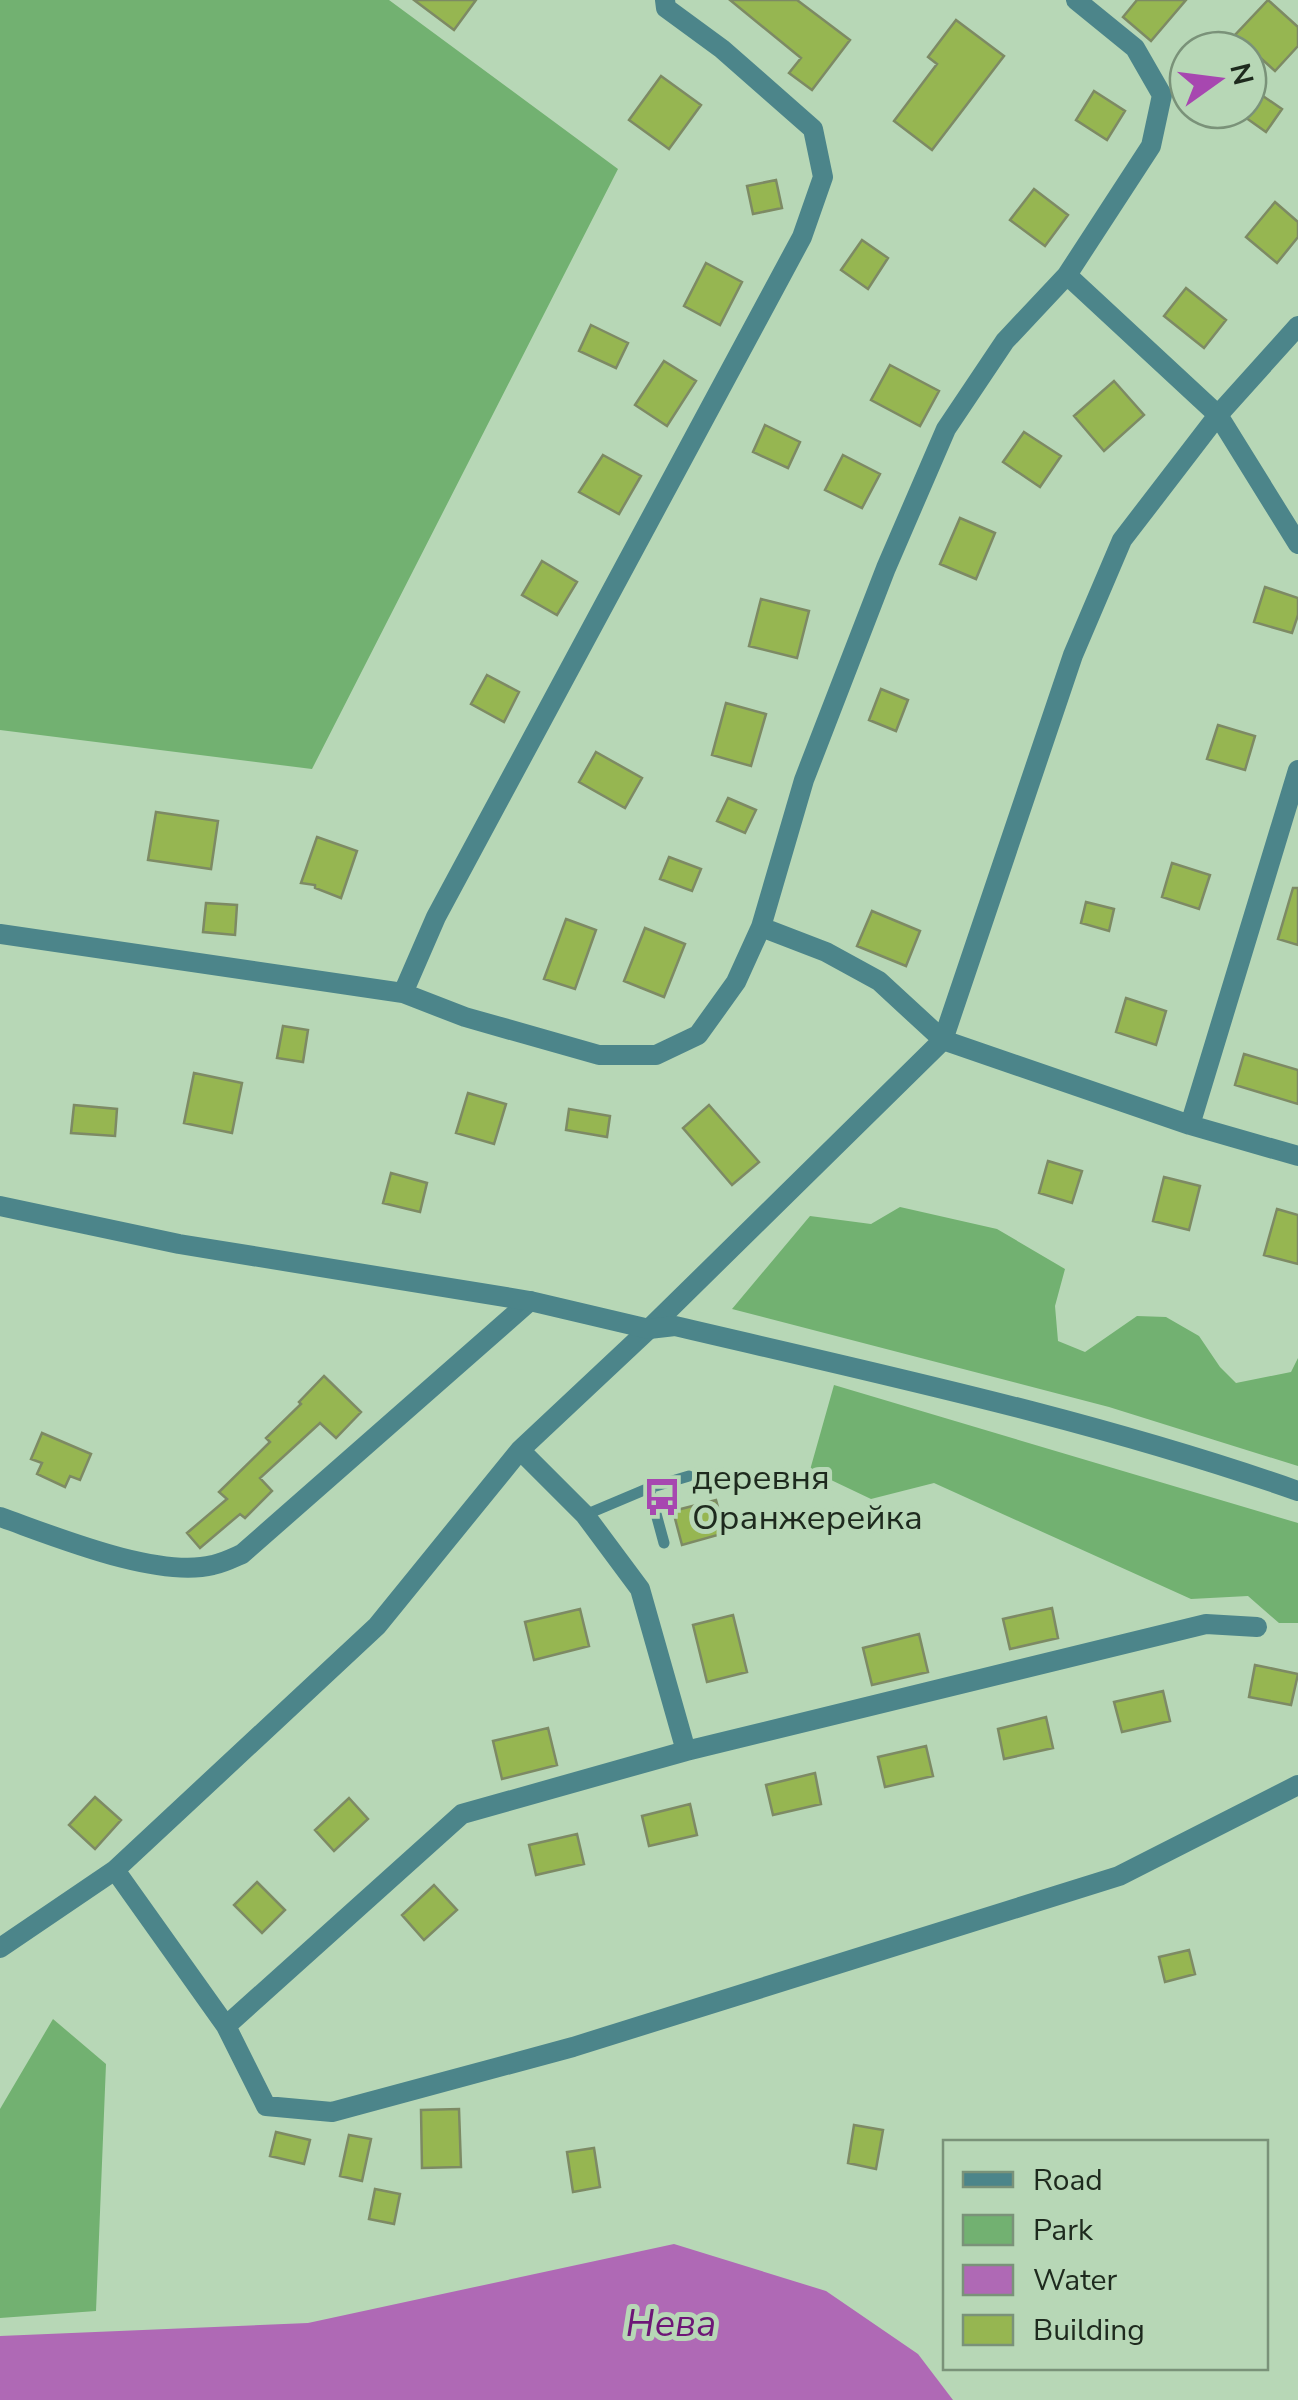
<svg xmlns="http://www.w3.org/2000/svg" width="1298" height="2400" viewBox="0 0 1298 2400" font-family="'Nunito Sans',sans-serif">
  <rect width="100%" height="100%" fill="#b7d7b6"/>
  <path fill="#72b171" d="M0,0H389L618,169L312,769L0,730Z
    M900,1207L997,1229L1065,1269L1055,1306L1058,1341L1085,1352L1137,1316L1166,1317L1199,1336L1220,1367L1236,1383L1291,1372L1298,1358V1466L1109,1407L732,1309L810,1216L871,1224Z
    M834,1385L1298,1523V1623H1279L1248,1596L1191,1599L934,1483L871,1499L810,1470Z
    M53,2019L106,2064L96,2311L0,2318V2109Z"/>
  <path fill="#af69b5" d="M674,2244L826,2291L918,2354L953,2400H0V2336L308,2323Z"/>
  <path fill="#96b651" stroke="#7d8a64" stroke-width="2.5" d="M414,0H476L454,30Z
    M730,0H797L850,40L812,90L789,73L801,58Z
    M1137,0H1186L1151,41L1123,17Z
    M1268,0L1298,27V46L1275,71L1235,35Z
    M956,20L1004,56L932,150L894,121L937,64L928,57Z
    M661,76L701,105L669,149L629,120Z
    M1094,91L1125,111L1107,140L1076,120Z
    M1257,92L1282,109L1266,132L1242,115Z
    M776,180L782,208L753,214L747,186Z
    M1034,189L1068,215L1045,246L1010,220Z
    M1275,202L1298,222V237L1277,263L1246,237Z
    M862,240L888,258L868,289L841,270Z
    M706,263L742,282L720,325L684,306Z
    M1186,288L1226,320L1204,348L1164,316Z
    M591,325L628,343L616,368L579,351Z
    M664,361L696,381L667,426L635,405Z
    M890,365L939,391L920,426L871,400Z
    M1114,381L1144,415L1104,451L1074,416Z
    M765,425L800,442L788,468L753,452Z
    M1024,432L1061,456L1040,487L1003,462Z
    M603,455L641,476L619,514L579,492Z
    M843,455L880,474L862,508L825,490Z
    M960,518L995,533L976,579L940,564Z
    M542,561L577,582L557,615L522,595Z
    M1265,587L1298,598V615L1292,633L1254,622Z
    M761,599L809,611L797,658L749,646Z
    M487,675L519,692L504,722L471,704Z
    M881,689L908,700L896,731L869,720Z
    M726,703L766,714L751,766L712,755Z
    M1218,725L1255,736L1245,770L1207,759Z
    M596,752L642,778L625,808L579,782Z
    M728,798L756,810L745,833L717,821Z
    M156,812L218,821L211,869L148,860Z
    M317,837L357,851L341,898L315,888V885L301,883Z
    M669,857L701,869L692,891L660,879Z
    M1172,863L1210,875L1199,909L1162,897Z
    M1293,888H1298V945L1278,939Z
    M1086,902L1114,909L1109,931L1081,923Z
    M206,903L237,905L235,935L203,932Z
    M872,911L920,931L906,966L857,946Z
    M566,919L596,930L575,989L544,979Z
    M645,928L685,944L664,997L624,981Z
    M1126,998L1166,1011L1156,1045L1116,1032Z
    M283,1026L308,1030L303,1062L277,1058Z
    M1244,1054L1298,1070V1104L1235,1085Z
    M194,1073L242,1083L232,1133L184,1123Z
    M468,1093L506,1104L494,1144L456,1133Z
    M74,1105L117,1109L115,1136L71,1133Z
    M709,1105L759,1162L732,1185L683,1128Z
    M569,1109L610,1116L607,1137L566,1130Z
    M1048,1161L1082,1171L1072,1203L1039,1193Z
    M391,1173L427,1183L420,1212L383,1203Z
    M1164,1177L1200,1186L1189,1230L1153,1221Z
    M1277,1209L1298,1215V1264L1264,1255Z
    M324,1376L361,1412L336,1438L320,1423L260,1478L272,1491L245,1518L240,1514L200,1548L187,1533L227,1499L219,1492L270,1442L266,1438L301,1404L299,1402Z
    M42,1433L91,1454L80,1480L70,1476L65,1487L37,1474L42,1463L31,1459Z
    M716,1500L725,1533L682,1545L673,1511Z
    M1052,1608L1058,1638L1010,1649L1003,1619Z
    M580,1609L589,1646L534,1660L525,1622Z
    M733,1615L747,1672L707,1682L693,1625Z
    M919,1634L928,1672L872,1685L863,1648Z
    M1255,1665L1298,1674L1291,1705L1249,1697Z
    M1163,1691L1170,1721L1122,1732L1114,1702Z
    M1046,1717L1053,1748L1004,1759L998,1729Z
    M548,1728L557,1765L502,1779L493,1741Z
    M926,1746L933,1776L885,1787L878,1757Z
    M815,1773L821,1804L773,1815L766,1785Z
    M95,1797L121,1820L95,1849L69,1825Z
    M349,1798L368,1819L334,1851L315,1830Z
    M690,1804L697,1835L649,1846L642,1816Z
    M577,1834L584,1864L536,1875L529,1845Z
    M257,1882L285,1910L262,1933L234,1905Z
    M434,1885L457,1910L424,1940L402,1915Z
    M1189,1950L1195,1974L1165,1982L1159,1957Z
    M459,2109L461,2167L422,2168L421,2110Z
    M854,2125L883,2130L876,2169L848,2163Z
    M276,2132L310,2140L304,2164L270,2156Z
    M349,2135L371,2139L362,2181L340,2176Z
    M594,2148L600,2187L573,2192L567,2152Z
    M375,2189L400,2194L394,2224L369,2219Z"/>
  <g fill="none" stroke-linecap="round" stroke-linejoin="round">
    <path stroke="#4c858a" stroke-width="11" d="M649,1488L664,1543
      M585,1515L649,1488L689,1476"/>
    <path stroke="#4c858a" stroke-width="20" d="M1067,275L1218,415L1298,544
      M761,927L826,952L879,981L943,1040L1190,1125L1298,1156
      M0,934L403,993L465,1017L599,1055H656L698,1035L736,982L761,927L804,780L886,568L946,429L1005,341L1067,275L1151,146L1162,95L1135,48L1076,0
      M403,993L436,917L802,237L823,177L813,129L722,49L666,8L665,0
      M1190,1125L1298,770
      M520,1450L585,1515L640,1589L686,1751
      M0,1517C54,1536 157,1579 213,1565C223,1563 233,1558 242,1554L530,1301
      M115,1870L226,2026L266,2106L332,2112L573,2047L1119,1876L1298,1785
      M0,1948L115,1870L377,1626L520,1450L649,1329L943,1040L1073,655L1122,540L1218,415L1298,326
      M226,2026L462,1814L686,1751L1206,1624L1257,1627"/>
    <path stroke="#4c858a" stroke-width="20" d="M0,1206L179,1244L530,1301L649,1329L675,1326C884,1375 1095,1420 1298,1491"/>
  </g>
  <defs>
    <g id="bus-bare" transform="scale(3)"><path d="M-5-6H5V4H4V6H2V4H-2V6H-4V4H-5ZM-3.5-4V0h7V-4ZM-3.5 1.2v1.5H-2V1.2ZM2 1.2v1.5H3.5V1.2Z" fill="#a747b0" stroke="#b7d7b6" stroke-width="2.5" paint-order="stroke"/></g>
  </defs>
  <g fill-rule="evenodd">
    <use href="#bus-bare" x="662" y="1497"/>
  </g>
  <g text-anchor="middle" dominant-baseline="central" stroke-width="10" stroke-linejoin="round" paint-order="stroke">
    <g font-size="35" fill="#1e2a1e" stroke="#b7d7b6" text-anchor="start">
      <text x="692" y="1477">деревня<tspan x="692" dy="40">Оранжерейка</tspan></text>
    </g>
    <g font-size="38" font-style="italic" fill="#6d1676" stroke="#b7d7b6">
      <text x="671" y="2323">Нева</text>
    </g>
  </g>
  <rect x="943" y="2140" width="325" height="230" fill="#b7d7b6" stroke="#7a9279" stroke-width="2.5"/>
  <rect x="963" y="2172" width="50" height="15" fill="#4c858a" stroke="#7a9279" stroke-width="2.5"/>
  <text x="1033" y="2190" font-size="30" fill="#1e2a1e">Road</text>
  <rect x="963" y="2215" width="50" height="30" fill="#72b171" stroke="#7a9279" stroke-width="2.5"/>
  <text x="1033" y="2240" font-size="30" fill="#1e2a1e">Park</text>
  <rect x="963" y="2265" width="50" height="30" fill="#af69b5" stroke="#7a9279" stroke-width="2.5"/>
  <text x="1033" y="2290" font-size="30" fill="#1e2a1e">Water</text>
  <rect x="963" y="2315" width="50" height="30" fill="#96b651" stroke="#7a9279" stroke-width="2.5"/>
  <text x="1033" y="2340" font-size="30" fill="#1e2a1e">Building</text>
  <g transform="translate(1218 80) rotate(76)"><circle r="48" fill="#b7d7b6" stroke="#7a9279" stroke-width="2.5"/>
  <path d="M0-8L18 38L0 25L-18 38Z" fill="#a747b0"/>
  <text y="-15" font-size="28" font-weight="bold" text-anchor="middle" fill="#1e2a1e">N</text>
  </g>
</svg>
